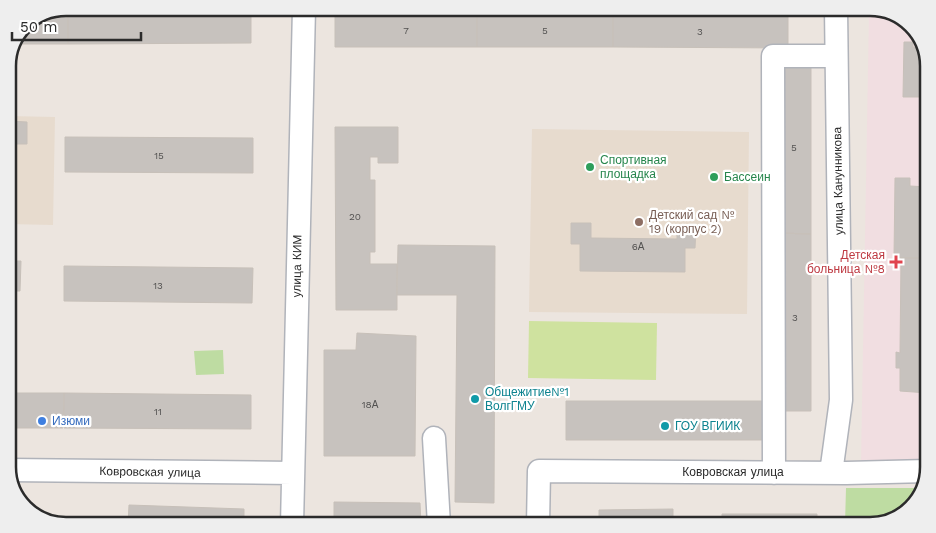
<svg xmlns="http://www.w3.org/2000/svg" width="936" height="533" viewBox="0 0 936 533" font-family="'Work Sans',sans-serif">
  <rect width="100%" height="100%" fill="#ece5df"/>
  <path fill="#e7dbce" d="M8,116L55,117L53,225L8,224Z
    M532,129L749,132L747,314L529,312Z"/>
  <path fill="#f1dee1" d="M869,14L899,15L920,37L928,63V463L861,462Z"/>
  <path fill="#bedca2" d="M223,350L224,374L196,375L194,351Z
    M846,488H923C914,522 874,525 845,525Z"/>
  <path fill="#cfe29f" d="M529,321L657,323L656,380L528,378Z"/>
  <path fill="#c7c2be" stroke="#c7c0b9" d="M251,9V43L68,44V10Z
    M58,11H68V44H16L25,25Z
    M335,13H477V47H335Z
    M477,13H613V47H477Z
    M613,13L788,14V48L613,47Z
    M904,42H913V47H924L928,63V97H903Z
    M778,48L811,61V234L778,233Z
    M8,121L27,122V144H16V168H8Z
    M335,127H398V163H378V157H370V180H375V252H370V264H397V310H336Z
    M65,137L253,138V173L65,172Z
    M895,178H910V186L928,187V258H894Z
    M571,223H591V238L677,239V226H696L695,248H685V272L580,271V244H571Z
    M778,233L811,234V411H765Z
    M398,245L495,246L494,503L455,502L457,295H397Z
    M901,258H927L928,393L900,391V368H896V352L900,353Z
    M8,261H21L20,291H8Z
    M64,266L253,268L252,303L64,301Z
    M357,333L416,336L415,456H324V350H356Z
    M8,393H64L63,428H8Z
    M64,393L251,395V429L64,428Z
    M566,401H765V440H566Z
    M334,502L420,503L421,525H334Z
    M129,505L244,509V525H128Z
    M673,509V525H685H599V510Z
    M722,514H817V525H722Z"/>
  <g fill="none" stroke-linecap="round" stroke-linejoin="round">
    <g stroke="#b0b3ba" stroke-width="25">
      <path id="minor" d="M434,438L439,525
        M8,470L292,473
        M774,473L773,56H836
        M831,473L841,400L836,8
        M292,525L304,8
        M538,525L539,471L846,473L928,471"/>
    </g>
    <use href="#minor" stroke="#fff" stroke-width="22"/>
  </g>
  <g fill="#2e9e5b" stroke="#fff" stroke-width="2">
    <circle cx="590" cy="167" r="5"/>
    <circle cx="714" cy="177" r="5"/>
  </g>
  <circle fill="#8d6e63" stroke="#fff" stroke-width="2" cx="639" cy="222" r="5"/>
  <path fill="#e0444e" stroke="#fff" stroke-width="2" d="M893.5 254.5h5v5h5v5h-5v5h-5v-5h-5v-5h5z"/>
  <g fill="#0f9aa8" stroke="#fff" stroke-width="2">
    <circle cx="475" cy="399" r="5"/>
    <circle cx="665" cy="426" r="5"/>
  </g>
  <circle fill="#3f7fe0" stroke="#fff" stroke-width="2" cx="42" cy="421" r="5"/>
  <g text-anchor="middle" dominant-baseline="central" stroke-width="4.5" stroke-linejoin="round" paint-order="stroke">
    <g font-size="10" fill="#525150">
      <text x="406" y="30">7</text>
      <text x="545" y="30">5</text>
      <text x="700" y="31">3</text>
      <text x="794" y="147">5</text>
      <text x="159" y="155">15</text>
      <text x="355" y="216">20</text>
      <text x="638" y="246">6А</text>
      <text x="158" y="285">13</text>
      <text x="795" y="317">3</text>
      <text x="370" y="404">18А</text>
      <text x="158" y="411">11</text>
    </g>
    <g font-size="12" fill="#27864d" stroke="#fff" text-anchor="start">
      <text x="600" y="160">Спортивная<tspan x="600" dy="14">площадка</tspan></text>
      <text x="724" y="177">Бассеин</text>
    </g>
    <g font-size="12" fill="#2b2b2b" stroke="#fff">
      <text transform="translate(838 181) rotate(-91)">улица Канунникова</text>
      <text transform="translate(297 266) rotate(-89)">улица КИМ</text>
      <text transform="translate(150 472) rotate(1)">Ковровская улица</text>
      <text x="733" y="472">Ковровская улица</text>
    </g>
    <g font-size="12" fill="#785e54" stroke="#fff" text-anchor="start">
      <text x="649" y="215">Детский сад №<tspan x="649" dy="14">19 (корпус 2)</tspan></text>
    </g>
    <g font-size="12" fill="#be3a42" stroke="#fff" text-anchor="end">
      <text x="885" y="255">Детская<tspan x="885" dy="14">больница №8</tspan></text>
    </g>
    <g font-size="12" fill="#0d838f" stroke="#fff" text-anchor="start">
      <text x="485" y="392">Общежитие№1<tspan x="485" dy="14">ВолгГМУ</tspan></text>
      <text x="675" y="426">ГОУ ВГИИК</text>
    </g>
    <g font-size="12" fill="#366cbe" stroke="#fff" text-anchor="start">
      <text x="52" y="421">Изюми</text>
    </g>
  </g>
  <path d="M0 0H936V533H0ZM66 16H870A50 50 0 0 1 920 66V467A50 50 0 0 1 870 517H66A50 50 0 0 1 16 467V66A50 50 0 0 1 66 16Z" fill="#eee" fill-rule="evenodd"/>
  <path fill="none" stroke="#2b2b2b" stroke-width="2.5" d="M66 16H870A50 50 0 0 1 920 66V467A50 50 0 0 1 870 517H66A50 50 0 0 1 16 467V66A50 50 0 0 1 66 16Z"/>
  <path d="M12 32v8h129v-8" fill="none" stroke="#2b2b2b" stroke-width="2.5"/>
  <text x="20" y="32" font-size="15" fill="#2b2b2b" stroke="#ffffff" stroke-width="4" paint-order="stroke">50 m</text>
</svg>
